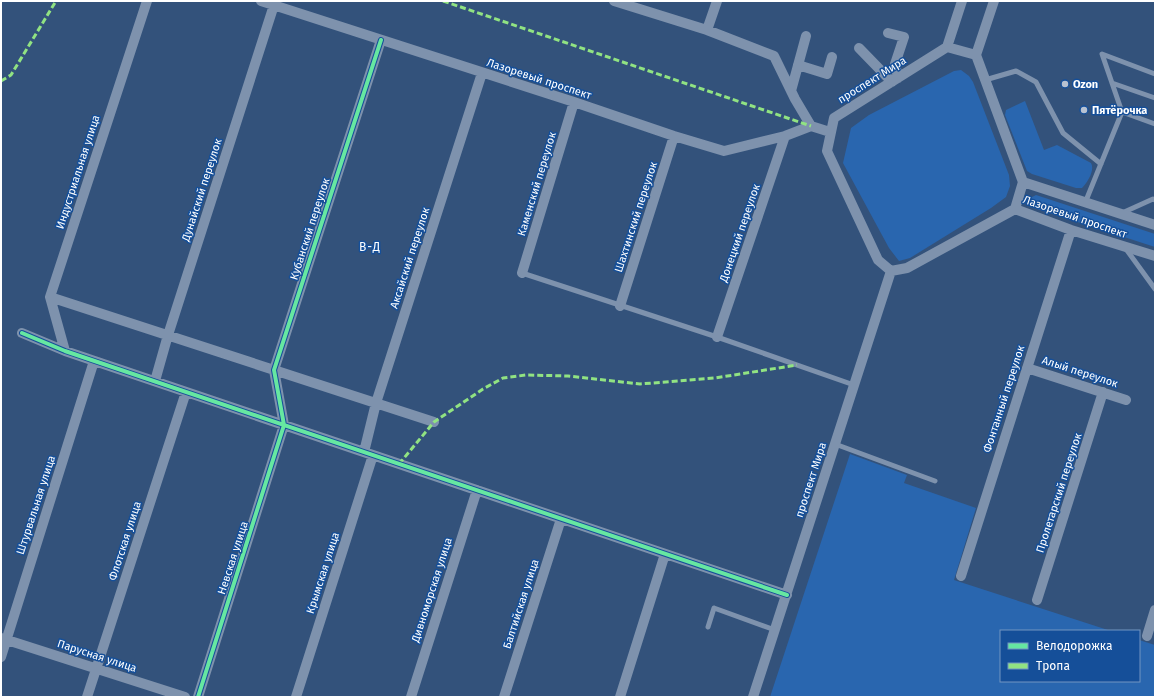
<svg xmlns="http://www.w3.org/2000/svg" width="1156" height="698" viewBox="0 0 1156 698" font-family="'Fira Sans',sans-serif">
  <rect width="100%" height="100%" fill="#33527b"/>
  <path fill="#2966af" d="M961,70L969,76L973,82L1009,175L1010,186L1006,197L991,208L910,258L899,261L889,248L843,163L851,128L869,115L954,71Z
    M1025,101L1044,150L1057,145L1091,163C1095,170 1088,182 1082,188H1076L1032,174L1027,171L1005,115L1006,110Z
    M1036,195L1155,234V247L1031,207L1028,205L1030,198Z
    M850,454L907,475L904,483L976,508L954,580L1111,631H1001V681H1139V640L1155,645V697H770Z"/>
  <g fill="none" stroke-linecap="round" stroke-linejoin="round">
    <path stroke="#7e92ad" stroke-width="5" d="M985,80L1016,71L1036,82L1063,133L1101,164
      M1112,83L1155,98
      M1122,112L1102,54L1155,74
      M1085,203L1122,112L1155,124
      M1122,213L1153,199L1155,200
      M1126,249L1155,289
      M522,273L717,337L854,385
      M835,444L935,481
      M708,627L714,608L775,630"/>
    <path stroke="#7e92ad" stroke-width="10" d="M261,1L574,102L674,136L724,151L785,136L811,126
      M614,1L707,30L774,56L795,99L811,126L830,132
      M962,1L947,47L834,118L827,151L878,260L891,271L907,268L1015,209
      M707,30L717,1
      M888,33L904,37L895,64L898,78
      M947,47L976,55
      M859,48L892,82
      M976,55L1023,182L1015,209
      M976,55L994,1
      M798,65L827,74L832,57
      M791,91L806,36
      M1023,182L1155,225
      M1015,209L1071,230L1155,256
      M522,273L574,102
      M50,297L434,422
      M620,306L674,136
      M22,333L65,351L787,595
      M717,337L785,136
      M65,351L50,297L147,1
      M1027,368L1126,400
      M155,381L168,335L274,5
      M364,452L376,403L482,73
      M961,576L1071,230
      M1037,600L1103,392
      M1147,636L1155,610
      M1,638L185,697
      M1,657L94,361
      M87,697L186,392
      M198,697L284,425L274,370L381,40
      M296,697L373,455
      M411,697L477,490
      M504,697L561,519
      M620,697L665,554
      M753,697L891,271"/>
    <path stroke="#91e382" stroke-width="3" stroke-dasharray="6 3" stroke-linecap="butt" d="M443,1L811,126
      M1,81L11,75L56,1
      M399,464L434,422L483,389L503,378L526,375L568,376L640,384L715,378L797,365"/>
    <g stroke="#154f99" stroke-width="6">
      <path id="cycleway" d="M22,333L65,351L787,595
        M198,697L284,425L274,370L381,40"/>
    </g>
    <use href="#cycleway" stroke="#66e7a1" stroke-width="4"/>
  </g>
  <g fill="#b8c2d1" stroke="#154f99" stroke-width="1.5">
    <circle cx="1065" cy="84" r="4"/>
    <circle cx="1084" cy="110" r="4"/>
  </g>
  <g text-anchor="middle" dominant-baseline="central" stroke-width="3" stroke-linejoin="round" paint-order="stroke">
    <g font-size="11" fill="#fff" stroke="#154f99">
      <text transform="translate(539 79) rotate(18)">Лазоревый проспект</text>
      <text transform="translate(872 80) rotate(-32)">проспект Мира</text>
      <text transform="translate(78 172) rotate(-72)">Индустриальная улица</text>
      <text transform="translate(537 184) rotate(-73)">Каменский переулок</text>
      <text transform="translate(202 190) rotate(-72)">Дунайский переулок</text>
      <text transform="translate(636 217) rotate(-72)">Шахтинский переулок</text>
      <text transform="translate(1075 217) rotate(19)">Лазоревый проспект</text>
      <text transform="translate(310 229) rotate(-72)">Кубанский переулок</text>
      <text transform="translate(740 233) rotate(-71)">Донецкий переулок</text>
      <text transform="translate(410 258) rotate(-72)">Аксайский переулок</text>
      <text transform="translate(1080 372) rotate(18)">Алый переулок</text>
      <text transform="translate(1004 399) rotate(-72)">Фонтанный переулок</text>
      <text transform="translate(811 480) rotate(-72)">проспект Мира</text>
      <text transform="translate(1059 493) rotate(-72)">Пролетарский переулок</text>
      <text transform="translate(36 505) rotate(-72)">Штурвальная улица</text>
      <text transform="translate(125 541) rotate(-72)">Флотская улица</text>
      <text transform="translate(233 558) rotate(-72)">Невская улица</text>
      <text transform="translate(323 573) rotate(-72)">Крымская улица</text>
      <text transform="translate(432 590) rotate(-72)">Дивноморская улица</text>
      <text transform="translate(521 604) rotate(-72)">Балтийская улица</text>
      <text transform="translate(97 656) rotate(18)">Парусная улица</text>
    </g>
    <g font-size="11" font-weight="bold" fill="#fff" stroke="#154f99" text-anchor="start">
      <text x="1073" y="84">Ozon</text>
      <text x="1092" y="110">Пятёрочка</text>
    </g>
    <g font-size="12" letter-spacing="1" fill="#fff" stroke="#154f99">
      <text x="370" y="247">В-Д</text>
    </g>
  </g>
  <rect width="1156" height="698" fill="none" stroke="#ffffff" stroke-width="4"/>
  <rect x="1000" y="630" width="140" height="52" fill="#154f99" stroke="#7395c2"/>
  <rect x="1008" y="643" width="20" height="6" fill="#66e7a1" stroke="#7395c2"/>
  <text x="1036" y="650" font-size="12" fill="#ffffff">Велодорожка</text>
  <rect x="1008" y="663" width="20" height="6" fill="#91e382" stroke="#7395c2"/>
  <text x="1036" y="670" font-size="12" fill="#ffffff">Тропа</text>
</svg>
